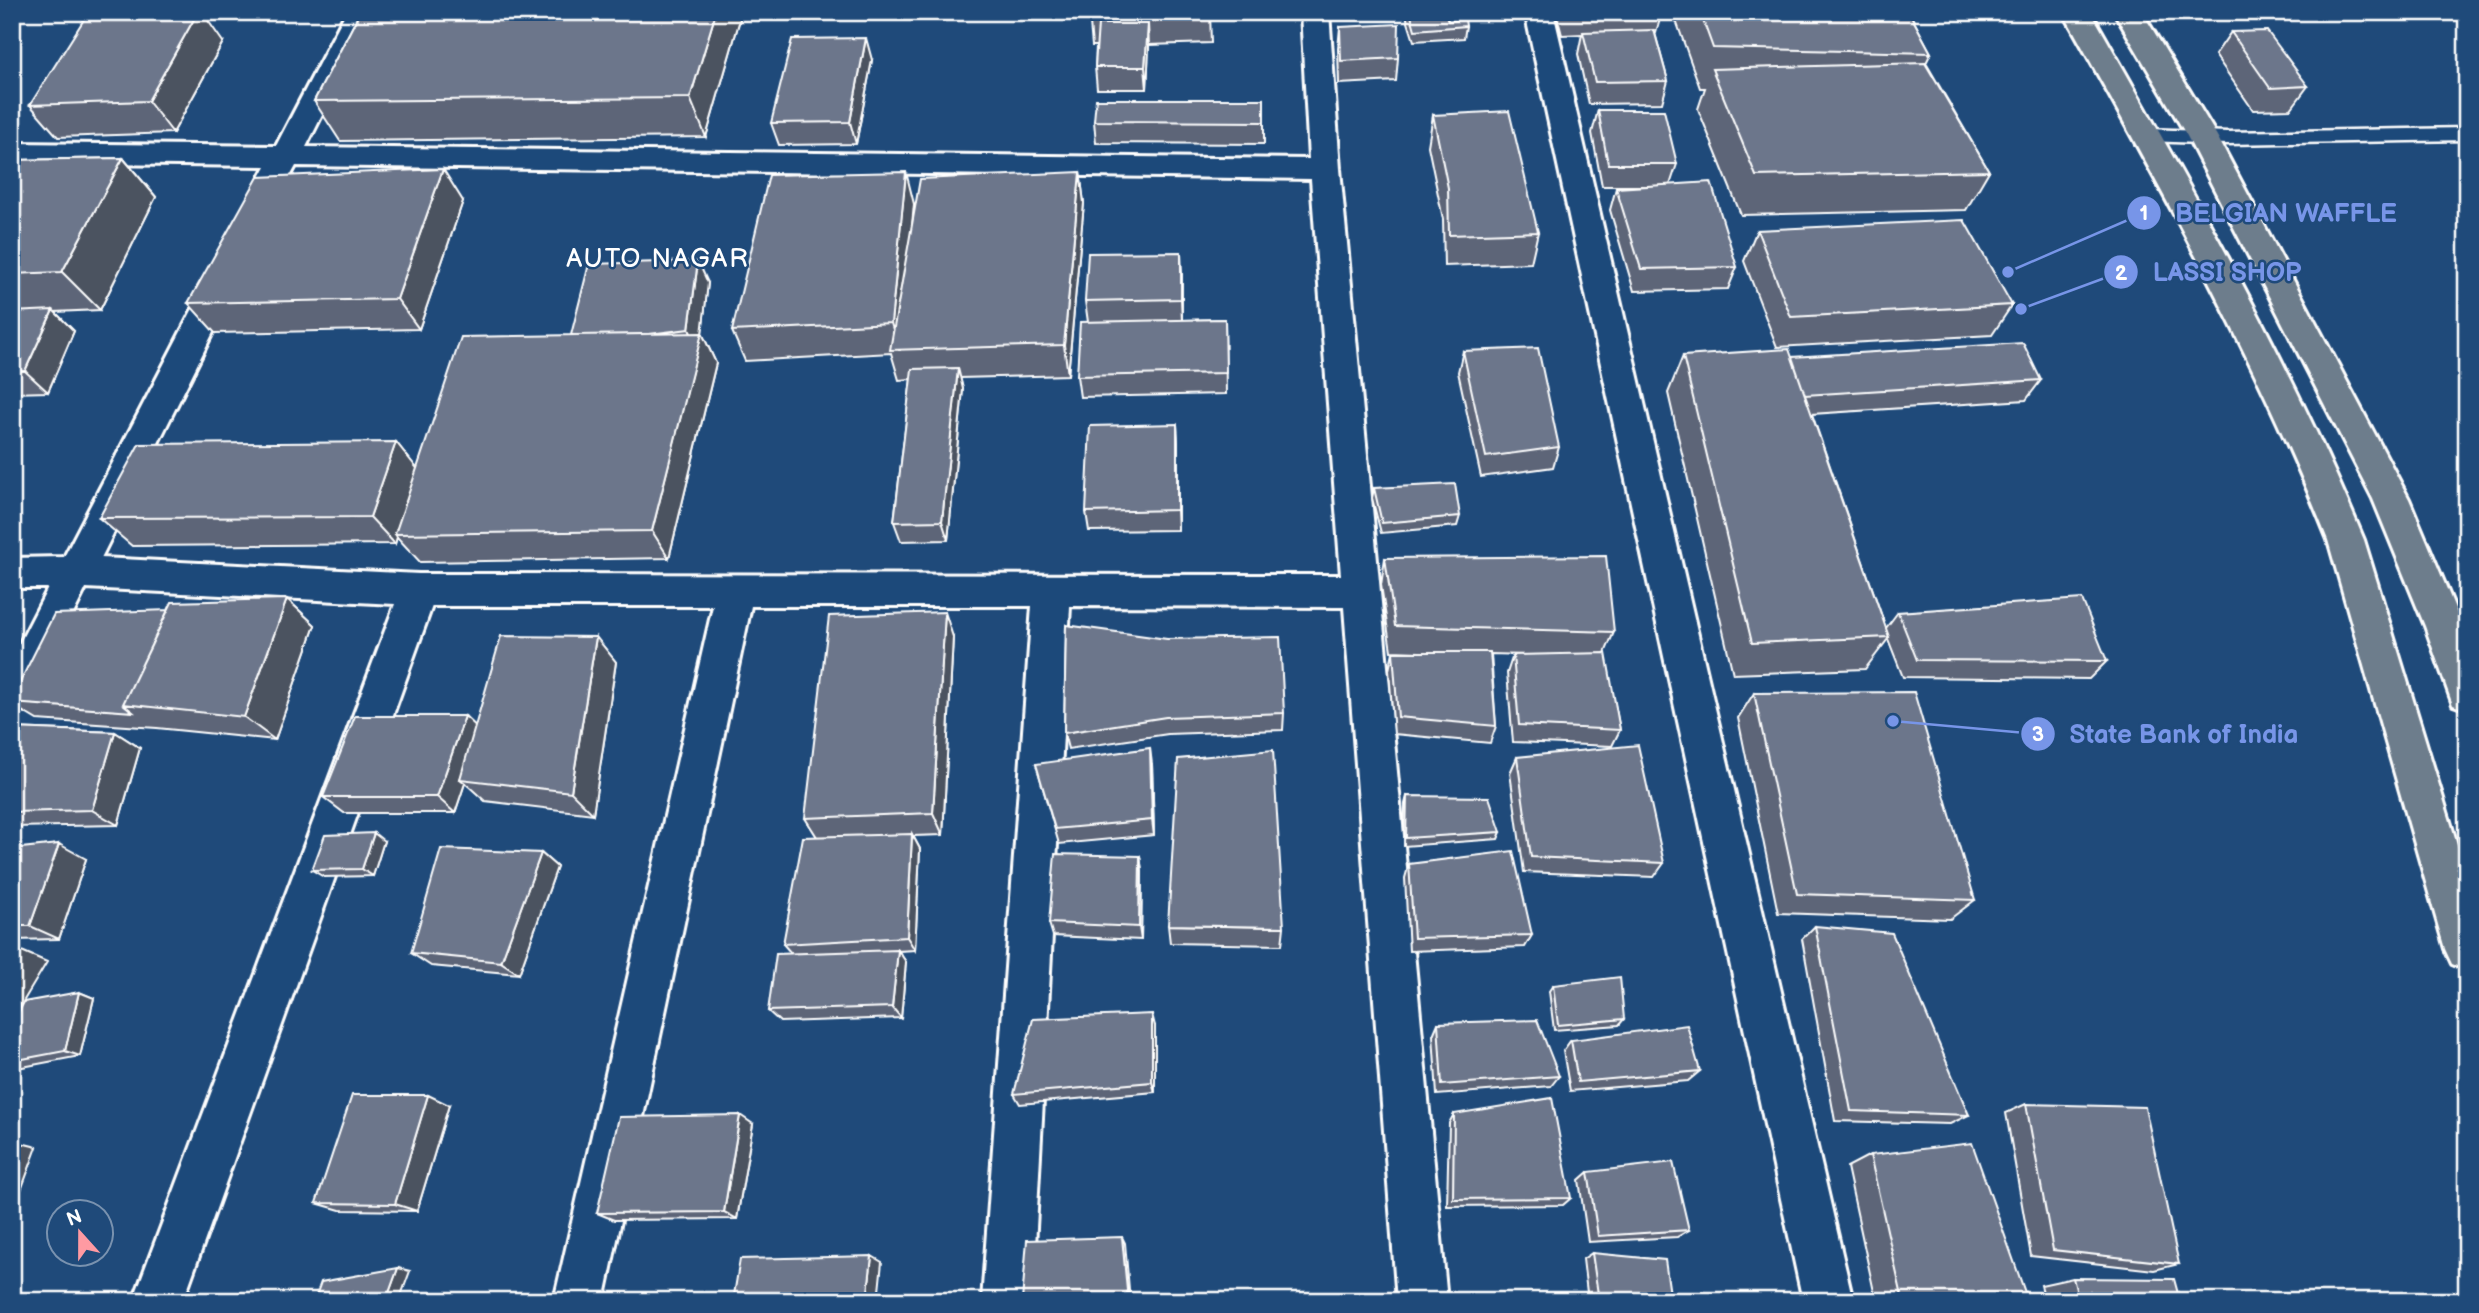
<svg xmlns="http://www.w3.org/2000/svg" width="2479" height="1313" viewBox="0 0 2479 1313" font-family="'Balsamiq Sans',sans-serif">
  <rect width="100%" height="100%" fill="#1f4a7a"/>
  <filter id="ink" filterUnits="userSpaceOnUse"><feTurbulence type="fractalNoise" baseFrequency=".0143" numOctaves="2"/><feDisplacementMap in="SourceGraphic" scale="14" xChannelSelector="R" yChannelSelector="G"/><feConvolveMatrix kernelMatrix="1 2 1 2 8 2 1 2 1" color-interpolation-filters="sRGB"/></filter>
  <g filter="url(#ink)">
    <g fill="none" stroke-linecap="round" stroke-linejoin="round">
      <g stroke="#fff" stroke-width="5">
        <path id="lane" d="M2467,128V140L2227,144L2147,141L2138,135L2147,129L2227,132Z"/>
      </g>
      <g stroke="#fff" stroke-width="6">
        <path id="street" d="M346,12H374L306,147L1309,159L1301,12H1329L1340,169L1447,1301H1397L1344,607L1070,606L1032,1301H982L1032,606H751L604,1301H554L713,606H432L183,1301H133L395,604L86,588L26,709L12,714V658L48,588H12V558L64,557L215,266L226,263L237,266L242,274L101,558L419,574L1341,575L1311,179L296,166L286,184L275,187L264,184L260,177L266,166L12,163V143L276,146Z
          M1525,12H1553L1853,1301H1803Z"/>
      </g>
      <g stroke="#fff" stroke-width="6">
        <path id="primary" d="M2063,12H2091C2189,184 2288,357 2364,540L2467,877V970L2452,964L2445,949L2328,540C2255,357 2159,184 2063,12Z
          M2114,12H2142L2217,136L2409,499L2467,637V710L2453,705L2425,626L2373,499L2187,136Z"/>
      </g>
      <use href="#lane" fill="#1f4a7a" fill-rule="evenodd"/>
      <use href="#street" fill="#1f4a7a" fill-rule="evenodd"/>
      <use href="#primary" fill="#6d7d8c" fill-rule="evenodd"/>
    </g>
    <path fill="#5d6578" stroke="#fff" stroke-width="2" d="M360,12H742L706,137L340,141L314,101Z
      M1089,12H1210L1211,43L1149,45L1147,89H1097L1095,67L1096,46H1092Z
      M1408,12H1445L1448,21L1466,26L1464,38L1414,41L1407,19Z
      M1556,12H1662L1656,33H1655L1668,81L1662,103L1589,104L1578,54L1582,34L1562,35Z
      M1673,12H1909L1931,53L1926,63L1989,171L1966,210L1741,215L1698,109L1705,88H1700Z
      M1340,27L1398,58L1396,81L1339,84L1338,49Z
      M2231,32L2308,86L2291,109L2253,110L2215,55Z
      M223,42L173,133L58,137L30,105Z
      M872,60L856,144L779,145L771,123Z
      M1264,99V144L1096,143L1094,121Z
      M1598,110L1677,164L1670,185L1737,267L1728,289L1634,291L1610,210L1616,188L1649,186H1602L1592,133Z
      M1433,115L1538,232L1531,263L1444,266L1443,219L1428,146Z
      M123,158L156,197L100,310L55,312L74,331L48,392L12,393V160Z
      M1080,172L1084,203L1068,375L960,378L963,389L948,540L901,541L894,522L911,379L899,380L891,353L745,361L732,331L914,204L912,224Z
      M463,201L419,329L215,333L188,303Z
      M1757,230L2012,305L1992,335L1777,347L1744,261Z
      M1182,273V320L1225,319L1226,394L1080,397L1077,376L1088,322L1085,301Z
      M708,283L702,333L716,363L669,558L420,562L397,537L395,544L132,546L99,518L396,442L417,469L571,335Z
      M1463,351L1559,447L1553,467L1481,477L1458,372Z
      M1683,356L1792,357L2041,380L2026,400L1812,414L1886,628L1898,612L2107,661L2089,679L1903,677L1888,639L1865,669L1733,674L1668,393Z
      M1177,424L1178,444V530L1089,531L1086,512Z
      M1374,488L1460,516L1457,526L1381,533L1372,498Z
      M1385,558L1614,632L1605,653L1620,730L1612,746L1513,742L1507,673L1513,655H1526L1491,654L1496,726L1490,743L1394,734L1389,670L1393,652H1420L1391,651L1381,585Z
      M287,599L315,625L275,740L157,728L37,720L12,705V698L168,610Z
      M1066,625L1284,713L1283,730L1168,734L1068,749L1064,733Z
      M596,637L616,662L593,814L485,801L465,783L455,813H344L323,797L465,716L475,726Z
      M953,637L943,835L913,836L920,849L915,950L898,951L906,962L901,1018L780,1022L768,1011L791,953L783,944L817,837L805,818Z
      M1754,693L1975,900L1950,919L1778,913L1738,718Z
      M12,728L115,732L140,748L118,825L12,827Z
      M1517,757L1664,863L1654,877L1524,872L1510,773Z
      M1036,764H1152L1154,835L1059,844Z
      M1407,796L1501,832L1498,839L1404,846L1405,804Z
      M384,841L373,876L324,877L312,870Z
      M12,849L86,859L59,939L12,940Z
      M541,853L557,867L519,974L431,966L411,953Z
      M1140,856L1142,871L1141,940L1053,936L1049,923Z
      M1409,864L1532,935L1525,947L1409,951L1405,878Z
      M1168,925L1284,927L1282,945L1170,943Z
      M1815,926L1969,1115L1950,1124L1835,1121L1802,939Z
      M1553,985L1624,1019L1619,1025L1554,1030L1549,991Z
      M79,992L94,998L80,1056L12,1069V1025Z
      M1438,1023L1559,1076L1551,1086L1437,1095L1433,1035Z
      M1155,1026V1092L1020,1104L1014,1094Z
      M1571,1040L1700,1071L1688,1081L1570,1091L1563,1051Z
      M2026,1104L2179,1264L2154,1270L2031,1256L2006,1113Z
      M449,1105L417,1211L340,1210L316,1203Z
      M1454,1114L1571,1198L1563,1205L1447,1206L1449,1123Z
      M753,1124L737,1219L614,1220L597,1213Z
      M1870,1155L2028,1301H1876L1847,1167Z
      M1588,1172L1689,1230L1677,1237L1588,1242L1579,1180Z
      M1592,1253L1671,1301H1588L1583,1259Z
      M2073,1278L2180,1301H2045L2041,1285Z"/>
    <path fill="#4c5361" stroke="#fff" stroke-width="2" d="M198,12H202L223,42L173,133L148,101Z
      M716,12H742L706,137L690,98Z
      M1148,24L1149,46L1147,89L1145,67Z
      M866,38L872,60L856,144L850,122Z
      M123,158L156,197L100,310L62,272Z
      M443,169L463,201L419,329L397,299Z
      M906,172L914,204L900,350H899L891,323Z
      M1080,172L1084,203L1068,375L1064,345Z
      M1181,252L1182,273V321L1181,299Z
      M698,261L708,283L702,334V333L716,363L669,558L652,531L698,347L689,329Z
      M53,310L74,331L48,392L25,371Z
      M958,368L963,389L948,540L942,521Z
      M1177,424L1178,444V530L1177,510Z
      M396,442L419,471L395,534L397,537L395,544L370,517Z
      M287,599L315,625L275,740L244,717Z
      M945,612L953,637L943,835L933,813Z
      M596,637L616,662L593,814L571,792Z
      M465,716L482,732L460,779L465,783L455,813L437,797Z
      M115,732L140,748L118,825L92,810Z
      M1150,748L1152,764L1154,835L1152,820Z
      M374,833L384,841L373,876L362,869Z
      M912,834L920,849L915,950L907,937Z
      M59,844L86,859L59,939L30,926Z
      M541,853L557,867L519,974L501,962Z
      M1140,856L1142,871L1141,940L1139,927Z
      M17,949L47,962L12,1020V957Z
      M898,950L906,962L901,1018L892,1007Z
      M79,992L94,998L80,1056L65,1051Z
      M1152,1014L1155,1026V1092L1152,1082Z
      M428,1095L449,1105L417,1211L395,1204Z
      M740,1115L753,1124L737,1219L724,1212Z
      M21,1143L37,1147L17,1201L12,1200V1164Z
      M1122,1237L1125,1243L1130,1301H1128Z
      M872,1256L882,1262L878,1301H867Z
      M398,1268L410,1271L399,1301H386Z"/>
    <path fill="#6c768b" stroke="#fff" stroke-width="2" d="M112,12H198L148,101L30,105L88,13Z
      M360,12H716L690,98L314,101Z
      M1089,12H1167L1088,14Z
      M1410,12H1445L1448,21L1465,19L1466,26L1415,30Z
      M1700,12H1909L1931,53L1713,48Z
      M1098,24H1148L1145,67H1095Z
      M1399,24L1398,58L1341,61L1340,27Z
      M1654,30L1668,81L1595,82L1583,32Z
      M2267,31L2308,86L2270,88L2231,32Z
      M866,38L850,122L771,123L792,39Z
      M1925,63L1989,171L1756,176L1712,69Z
      M1096,99H1264V122L1094,121Z
      M1598,110H1664L1677,164H1608Z
      M1509,111L1538,232L1449,235L1448,188L1433,115Z
      M123,158L62,272L12,274V160Z
      M443,169L397,299L188,303L258,177Z
      M906,172L891,323L732,331L769,175Z
      M1080,172L1064,345L890,350L920,179Z
      M1711,182L1737,267L1641,269L1616,188Z
      M1964,220L2012,305L1791,317L1757,230Z
      M1181,252V299L1085,301L1088,253Z
      M698,261L689,329L649,334L571,335L589,264Z
      M53,310L25,371H12V312Z
      M1225,319L1226,373L1077,376L1080,322Z
      M702,333L652,531L395,534L461,337Z
      M2023,343L2041,380L1805,395L1792,357Z
      M1538,348L1559,447L1486,457L1463,351Z
      M1789,349L1889,637L1752,643L1683,356Z
      M958,368L942,521L894,522L912,369Z
      M1177,424V510L1086,512L1090,426Z
      M396,442L370,517L99,518L139,444Z
      M1455,484L1460,516L1382,523L1374,488Z
      M1606,556L1614,632L1395,626L1385,558Z
      M287,599L244,717L123,704L172,602Z
      M2082,599L2107,661L1917,660L1898,612Z
      M168,610L123,704L133,712L12,703V698L54,614Z
      M945,612L933,813L805,818L829,616Z
      M1066,625L1167,639L1280,637L1284,713L1166,717L1064,733Z
      M501,636L596,637L571,792L460,779Z
      M1393,652H1490L1496,726L1398,717Z
      M1606,653L1620,730L1519,725L1513,655Z
      M1914,692L1975,900L1797,894L1754,693Z
      M355,716H465L437,797H323Z
      M12,728L115,732L92,810L12,812Z
      M1638,745L1664,863L1531,857L1517,757Z
      M1150,748L1152,820L1055,829L1036,764Z
      M1273,750L1284,927L1168,925L1178,759Z
      M1407,796L1489,797L1501,832L1406,838Z
      M374,833L362,869L312,870L325,835Z
      M912,834L907,937L783,944L803,837Z
      M59,844L30,926H12V849Z
      M441,849L541,853L501,962L411,953Z
      M1513,851L1532,935L1414,938L1409,864Z
      M1055,854L1140,856L1139,927L1049,923Z
      M1815,926L1892,933L1969,1115L1851,1111Z
      M17,949L12,957V950Z
      M898,950L892,1007L768,1011L776,954Z
      M1620,977L1624,1019L1558,1025L1553,985Z
      M79,992L65,1051L12,1061V1025L24,1002Z
      M1152,1014V1082L1014,1094L1033,1019Z
      M1537,1020L1559,1076L1442,1085L1438,1023Z
      M1687,1025L1700,1071L1578,1082L1571,1040Z
      M352,1095H428L395,1204L316,1203Z
      M1552,1098L1571,1198L1453,1199L1454,1114Z
      M2026,1104L2145,1107L2179,1264L2053,1250Z
      M740,1115L724,1212L597,1213L619,1117Z
      M21,1143L12,1164V1144Z
      M1972,1143L2028,1301H1903L1870,1155Z
      M1673,1162L1689,1230L1598,1236L1588,1172Z
      M1122,1237L1128,1301H1022L1027,1240Z
      M1592,1253L1665,1260L1671,1301H1599Z
      M872,1256L867,1301H733L740,1259Z
      M398,1268L386,1301H314L321,1282Z
      M2073,1278L2174,1279L2180,1301H2079Z"/>
  </g>
  <g text-anchor="middle" dominant-baseline="central" stroke-width="5" stroke-linejoin="round" paint-order="stroke">
    <g font-size="26" letter-spacing="2" fill="#fff" stroke="#1f4a7a">
      <text x="658" y="259">AUTO NAGAR</text>
    </g>
  </g>
  <path fill="none" stroke="#7795e8" stroke-width="2.5" d="M2008 272L2144 213M2021 309L2121 272M1893 721L2038 734"/>
  <g fill="#7795e8" stroke="#1f4a7a" stroke-width="2.5">
    <circle cx="2008" cy="272" r="7"/>
    <circle cx="2021" cy="309" r="7"/>
    <circle cx="1893" cy="721" r="7"/>
    <circle cx="2144" cy="213" r="18"/>
    <circle cx="2121" cy="272" r="18"/>
    <circle cx="2038" cy="734" r="18"/>
  </g>
  <g font-size="21" text-anchor="middle" font-weight="bold" fill="#fff">
    <text x="2144" y="220">1</text>
    <text x="2121" y="280">2</text>
    <text x="2038" y="741">3</text>
  </g>
  <g font-size="26" text-anchor="middle" font-weight="bold" fill="#7795e8" stroke="#1f4a7a" stroke-width="5" stroke-linejoin="round" paint-order="stroke">
    <text x="2286" y="222">BELGIAN WAFFLE</text>
    <text x="2227" y="281">LASSI SHOP</text>
    <text x="2184" y="743">State Bank of India</text>
  </g>
  <rect width="2479" height="1313" fill="none" stroke="#1f4a7a" stroke-width="42"/>
  <rect x="21" y="21" width="2437" height="1271" fill="none" stroke="#fff" stroke-width="2.5" filter="url(#ink)"/>
  <g transform="translate(80 1233) rotate(339)"><circle r="33" fill="#1f4a7a" stroke="#7992af" stroke-width="2"/>
  <path d="M0-5L12 26L0 18L-12 26Z" fill="#ff9aa2"/>
  <text y="-10" font-size="19" font-weight="bold" text-anchor="middle" fill="#ffffff">N</text>
  </g>
</svg>
